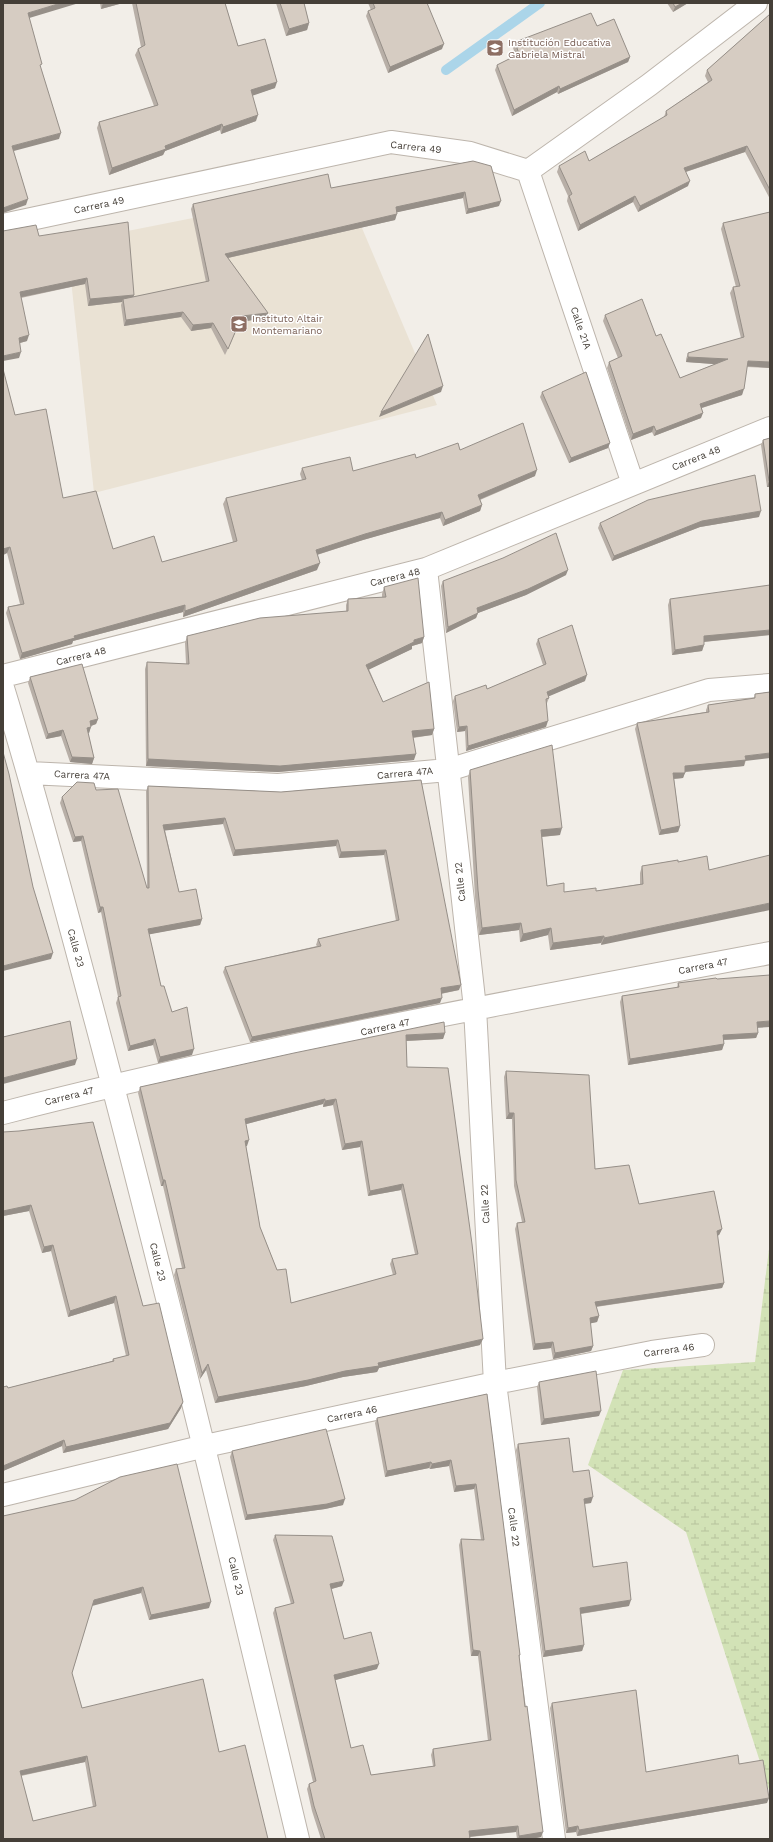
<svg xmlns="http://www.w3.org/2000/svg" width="773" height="1842" viewBox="0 0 773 1842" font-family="'Work Sans',sans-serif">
  <defs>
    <pattern id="wetland-marsh" width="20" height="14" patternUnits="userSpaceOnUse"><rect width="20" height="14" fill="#d2e2b6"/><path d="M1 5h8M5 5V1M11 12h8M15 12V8" fill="none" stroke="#b6c39d"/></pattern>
  </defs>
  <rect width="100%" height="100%" fill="#f2eee8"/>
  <path fill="#eae2d4" d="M345,188L437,405L94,493L67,243Z"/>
  <path fill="url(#wetland-marsh)" d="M770,1241V1793L686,1532L588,1465L623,1370L755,1362Z"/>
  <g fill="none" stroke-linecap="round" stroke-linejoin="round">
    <path stroke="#abd5e9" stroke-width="10" d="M446,70L540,3"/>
    <g stroke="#bdb5ac" stroke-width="24">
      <path id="minor" d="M528,171L633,484
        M528,171L649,85L756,3
        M3,225L391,142L470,153L528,171
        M426,569L475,1008L495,1383L554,1839
        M3,676L426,569L770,428
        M3,688C37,799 66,910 96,1022C168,1293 233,1566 298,1839
        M29,773L278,785L448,770L709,690L770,685
        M3,1113C256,1048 513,1001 770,953
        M3,1495L205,1446L495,1383L652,1352L703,1345"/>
    </g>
    <use href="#minor" stroke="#fff" stroke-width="22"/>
  </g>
  <path fill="#b8afa7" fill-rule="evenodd" d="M100,3H123L101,9Z
    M132,3H225L238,46L275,88L252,95L256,121L221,134L220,130L165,151L163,155L109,175L97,128L99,122L154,106L135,55L138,49L141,47Z
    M276,3H304L309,23L307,30L286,36Z
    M368,3H427L442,49L388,73L366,16L368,11L371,10Z
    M667,3H688L673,12Z
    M770,14V199L745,152L686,172L688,186L638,212L633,202L578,231L567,201L568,196L557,172L559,166L589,161L664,117L666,111L708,82L705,76L707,70Z
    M597,26L630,57L628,62L558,94L557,92L512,116L495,70L497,65L516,56L513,48L515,42Z
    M473,161L499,206L466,214L463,198L397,212L395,220L228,258L268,313L266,318L240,322L225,355L211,328L191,331L181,317L124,326L121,305L122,302L88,306L85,284L21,298L27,341L20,343L19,358L3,231L39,236L134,295L133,297L206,282L191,209L193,204L331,188Z
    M770,212V368L747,367L742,395L702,408L701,418L654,436L652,432L631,440L607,368L609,362L618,358L603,321L605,315L656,336L680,378L715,364L686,362V359L688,353L741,338L730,293L733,287H736L721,229L723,223Z
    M3,369L15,415L63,498L113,549L162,562L233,542L223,504L226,498L302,480L300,474L302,468L353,471L460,450L535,476L480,500L482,505L480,511L443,526L440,518L363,540L317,555V570L183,617V612L73,641L72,644L20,659L6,613L8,607L20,604L7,553L3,555Z
    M542,392L608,448L569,463L540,397Z
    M770,438V487H767L761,445L763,440Z
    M759,517L700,527L612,561L598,528L600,523Z
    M566,575L526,595L478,613L476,618L446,633L441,586L443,581Z
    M384,587L424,637L422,643L412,646V649L369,669L383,702L434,729L432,735L413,738L414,760L278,772L146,766L145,669L147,662L186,664L185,643L187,636L346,611V605L348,599L382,597V594Z
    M670,599L770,635L704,642V645L702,651L672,655L668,605Z
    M538,639L585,681L548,696L549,698L547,703L546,727L466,751L465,731L457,732L453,701L455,696L487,689L543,665L536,644Z
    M30,677L98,719L96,724L91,726L89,733H88L94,758L92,764L70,762L61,736L46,739L28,683Z
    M770,692L744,766L685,772L683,778L674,779L680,826L678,832L659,835L635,729L637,723L706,712V710L708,705L754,698L755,694Z
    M470,770L560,835L542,837L547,886L564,892L596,891L640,884V873L642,866L678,860L601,945V943L550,950L548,935L520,942L519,930L479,935L475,897L468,777Z
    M421,780L459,990L441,994L440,1003L250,1042L223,972L225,967L317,946L316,945L318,939L396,921L384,855L339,858L336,846L233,856L223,824L165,830L179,892L202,919L200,925L149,934L161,986L172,1012L192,1055L158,1063L153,1045L128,1051L116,1003L118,997L101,912L98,913L81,841L73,842L60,803L62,797L96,790L147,888L146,791L148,786L281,792Z
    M717,979L757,1027L758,1033L756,1038L723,1040L724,1044L722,1050L628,1065L620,1002L622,996L677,988L678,983Z
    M445,1033L443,1039L406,1041L407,1067L480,1345L379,1368L377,1372L343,1377L306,1386L215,1403L206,1370L200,1379L174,1275L176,1269L182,1268L163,1186H161L138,1093L140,1087ZM323,1104V1107L333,1105L342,1150L360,1147L368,1196L401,1190L415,1254L392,1259L390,1264L393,1275L291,1303L277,1270L260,1227L246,1146H247L246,1124Z
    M506,1071L595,1169L639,1204L722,1229L719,1235L717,1236L724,1283L722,1288L596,1307L599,1316L597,1322L590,1323L593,1346L591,1351L553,1359L551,1348L533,1350L515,1229L517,1223L522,1222L514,1186L512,1119H506L504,1077Z
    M3,1132L143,1306L183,1402L181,1408L168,1429L63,1453L62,1446L3,1471V1387L8,1388L112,1361L113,1359L126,1356L114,1303L68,1317L51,1251L42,1253L29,1211L3,1216Z
    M539,1382L599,1416L541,1425L537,1387Z
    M487,1394L520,1655L519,1658L541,1837L531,1839H517L516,1832L470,1837V1839H321L312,1811L307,1789L309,1784L313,1782L273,1613L275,1608L291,1604L273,1540L275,1535L342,1586L331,1589L344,1639L377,1669L335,1680L351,1748L371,1775L433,1766L431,1755L433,1749L488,1741L478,1656H471L459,1545L461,1539L481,1540L474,1489L454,1492L449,1466L430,1469L429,1468L385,1477L375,1423L377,1418Z
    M518,1444L573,1472L591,1503L584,1504L593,1567L629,1606L581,1614L584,1645L582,1651L543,1657L516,1450Z
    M232,1451L343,1505L325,1509L245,1520L230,1457Z
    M3,1516L209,1608L149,1620L141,1593L92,1605L72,1673L82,1708L219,1752L268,1839H3ZM85,1762L93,1807L33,1821L21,1776Z
    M552,1703L646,1772L739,1764L767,1803L577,1836L576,1832L566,1833L550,1708Z"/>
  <path fill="#968f88" d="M61,3H79L26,19L28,13Z
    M103,3H123L101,9Z
    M682,3H688L673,12L675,7Z
    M309,23L307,30L286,36L289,29Z
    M444,44L442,49L388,73L390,67Z
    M630,57L628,62L558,94L560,89Z
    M277,82L275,88L249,97L251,90Z
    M559,86L557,92L512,116L514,110Z
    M258,115L256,121L221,134L223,127Z
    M222,124L220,130L165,151L163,155L109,175L112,168L165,146Z
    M61,133L59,139L10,152L12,146Z
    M747,146L745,152L682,173L684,168Z
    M690,181L688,186L638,212L640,206Z
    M465,192L463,198L394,213L396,207Z
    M635,196L633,202L578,231L580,225Z
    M28,199L26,205L3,213V208Z
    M501,201L499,206L466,214L468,209Z
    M397,214L395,220L223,259L225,254Z
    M87,278L85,284L17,298L20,292Z
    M134,295L132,301L123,299L122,302L88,306L90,299Z
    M183,312L181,317L124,326L126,320Z
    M268,313L266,318L240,322L225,355L242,316Z
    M213,323L211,328L191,331L193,325Z
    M29,335L27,341L16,344L19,338Z
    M21,352L19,358L3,361V356Z
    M688,357L728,359L726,365L686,362Z
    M748,361L770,362V368L746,366Z
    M443,386L441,392L379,417L381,412Z
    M744,389L742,395L698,409L700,404Z
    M703,413L701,418L654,436L656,431Z
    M654,426L652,432L631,440L633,434Z
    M610,443L608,448L569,463L571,458Z
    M537,470L535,476L476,501L478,495Z
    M769,481H770V487H767Z
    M482,505L480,511L443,526L445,520Z
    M761,511L759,517L700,527L612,561L614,556L702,521Z
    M442,512L440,518L363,540L313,556L316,550L365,534Z
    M10,547L7,553L3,555V549Z
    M320,563L317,570L183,617L185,611Z
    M568,570L566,575L526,595L478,613L476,618L446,633L448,627L477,608Z
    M185,605L183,612L73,641L72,644L20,659L22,653L74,636Z
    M770,630V635L702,642L704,636Z
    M424,637L422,643L412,646V649L364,672L366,665L414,640Z
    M704,645L702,651L672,655L675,650Z
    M587,675L585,681L545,698L547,692Z
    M98,719L96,724L88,727L90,721Z
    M548,721L546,727L466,751L468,746Z
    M467,726L465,731L457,732L459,727Z
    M91,727L89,733L85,734L87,728Z
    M434,729L432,735L409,738L412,731Z
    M63,730L61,736L46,739L48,734Z
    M770,753V758L745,761L744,766L683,772L685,766L745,756Z
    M416,754L414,760L278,772L146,766L148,759Z
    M72,757L94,758L92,764L70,762Z
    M673,773H685L683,778L671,779Z
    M225,818L223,824L161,831L163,825Z
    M680,826L678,832L659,835L661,830Z
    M562,828L560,835L539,837L541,830Z
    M83,836L81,841L73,842L75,837Z
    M338,840L336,846L233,856L235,850Z
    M386,850L384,855L339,858L341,852Z
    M770,903V910L601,945L604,938Z
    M100,907H103L101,912L98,913Z
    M202,919L200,925L146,935L148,929Z
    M521,923L519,930L479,935L482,928Z
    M551,928L548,935L520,942L523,934Z
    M604,936L601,943L550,950L553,943Z
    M53,953L51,959L3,971V966Z
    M461,985L459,990L439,994L441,988Z
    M442,998L440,1003L250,1042L252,1037Z
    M770,1021V1027L755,1028L757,1022Z
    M445,1033L443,1039L404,1041L406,1035Z
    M758,1033L756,1038L721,1040L723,1035Z
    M155,1039L153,1045L128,1051L130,1046Z
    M724,1044L722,1050L628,1065L630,1059Z
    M194,1049L192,1055L158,1063L160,1057Z
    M77,1059L75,1065L3,1084V1078Z
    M325,1099L323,1104L243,1125L245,1119Z
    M336,1099L333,1105L323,1107L325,1101Z
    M509,1113H514L512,1119H506Z
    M249,1140L247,1146L243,1147L245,1141Z
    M362,1141L360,1147L342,1150L345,1144Z
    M163,1180H165L163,1186H161Z
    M403,1184L401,1190L368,1196L370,1191Z
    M31,1205L29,1211L3,1216V1211Z
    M722,1229L719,1235L715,1236L717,1231Z
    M53,1245L51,1251L42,1253L44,1247Z
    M724,1283L722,1288L593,1307L595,1302Z
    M116,1296L114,1303L68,1317L70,1311Z
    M599,1316L597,1322L588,1324L590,1318Z
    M483,1339L480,1345L379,1368L377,1372L343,1377L306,1386L215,1403L218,1397L378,1363Z
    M553,1342L551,1348L533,1350L535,1344Z
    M593,1346L591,1351L553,1359L555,1353Z
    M208,1364L206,1370L200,1379L202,1373Z
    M183,1402L181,1408L168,1429L63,1453L66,1447Z
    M601,1411L599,1416L541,1425L544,1419Z
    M64,1440L62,1446L3,1471V1466Z
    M451,1460L449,1466L430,1469L432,1464Z
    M431,1462L429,1468L385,1477L387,1471Z
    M476,1484L474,1489L454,1492L456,1486Z
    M593,1497L591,1503L582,1504L584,1499Z
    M345,1499L343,1505L325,1509L245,1520L247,1515Z
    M344,1581L342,1586L328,1590L330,1584Z
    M143,1587L141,1593L92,1606L94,1600Z
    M631,1600L629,1606L578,1614L580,1608Z
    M211,1602L209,1608L149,1620L151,1615Z
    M584,1645L582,1651L543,1657L545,1651Z
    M473,1650L480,1651L478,1656H471Z
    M379,1664L377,1669L332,1681L334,1675Z
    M87,1756L85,1762L18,1776L20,1771Z
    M769,1798L767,1803L577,1836L579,1830Z
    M518,1826L516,1832L467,1837L469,1831Z
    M578,1826L576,1832L566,1833L568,1828Z
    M543,1832L541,1837L531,1839H518L519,1836Z"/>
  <path fill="#d6ccc2" stroke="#968f88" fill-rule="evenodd" d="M3,3H61L28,13L42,64L40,65L61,133L12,146L28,199L3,208Z
    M136,3H225L238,46L265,39L277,82L251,90L258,115L223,127L222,124L165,146L166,149L112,168L99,122L158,105L138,49L145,45Z
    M280,3H304L309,23L289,29Z
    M373,3H427L444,44L390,67L368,11L375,8Z
    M673,3H682L675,7Z
    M591,13L597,26L614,19L630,57L560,89L559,86L514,110L497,65L519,54L515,42Z
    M770,14V190L747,146L684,168L690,181L640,206L635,196L580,225L569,196L572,194L559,166L585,151L589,161L667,115L666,111L712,80L707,70Z
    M473,161L491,166L501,201L468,209L465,192L396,207L397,214L225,254L268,313L242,316L228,349L213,323L193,325L183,312L126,320L123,299L209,281L193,204L328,174L331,188Z
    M770,212V362L748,361L744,389L700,404L703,413L656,431L654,426L633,434L609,362L622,356L605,315L642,299L656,336L661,334L680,378L728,359L688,357V353L744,337L733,287L740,286L723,223Z
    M128,222L134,295L90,299L87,278L20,292L29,335L19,338L21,352L3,356V231L36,225L39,236Z
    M428,334L443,386L381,412Z
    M3,369L15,415L46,409L63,498L96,491L113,549L154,536L162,562L237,541L226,498L306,479L302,468L350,457L353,471L415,454L416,458L458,443L460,450L523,423L537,470L478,495L482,505L445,520L442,512L365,534L316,550L320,563L185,611V605L74,636L75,638L22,653L8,607L24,604L10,547L3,549Z
    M586,372L610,443L571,458L542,392Z
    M770,438V481H769L763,440Z
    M755,475L761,511L702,521L614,556L600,523L648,500Z
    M556,533L568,570L528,589L477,608L478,613L448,627L443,581L503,558Z
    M418,578L424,637L414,640V642L366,665L383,702L429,682L434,729L412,731L416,754L280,766L148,759L147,662L189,664L187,636L260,618L348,611V599L386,597L384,587Z
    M770,585V630L704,636V645L675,650L670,599Z
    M572,625L587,675L547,692L549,698L546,699L548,721L468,746L467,726L459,727L455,696L486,685L487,689L546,664L538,639Z
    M82,664L98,719L90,721L91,727L87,728L94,758L72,757L63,730L48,734L30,677Z
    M770,692V753L745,756L746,760L685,766V773H673L680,826L661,830L637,723L709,712L708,705L755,698V694Z
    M552,745L562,828L541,830L547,886L564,883V892L596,888V891L643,884L642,866L678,860V862L707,856L709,870L770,855V903L604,938V936L553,943L551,928L523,934L521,923L482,928L478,890L470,770Z
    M3,752L9,774L33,887L53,953L3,966Z
    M421,780L461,985L441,988L442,998L252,1037L225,967L321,946L318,939L399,920L386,850L341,852L338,840L235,850L225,818L163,825L179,892L196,889L202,919L148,929L161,986H164L172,1012L187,1007L194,1049L160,1057L155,1039L130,1046L118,997L121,996L103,907H100L83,836L75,837L62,797L77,782L94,783L96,790L118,789L147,888H149L148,786L281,792Z
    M770,975V1021L757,1022L758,1033L723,1035L724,1044L630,1059L622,996L679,987L678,983L716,978L717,979Z
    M70,1021L77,1059L3,1078V1037Z
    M444,1022L445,1033L406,1035L407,1067L448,1068L472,1244L483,1339L378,1363L379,1366L345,1371L308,1380L218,1397L208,1364L202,1373L176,1269L185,1268L165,1180H163L140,1087L294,1053ZM325,1099V1101L336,1099L345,1144L362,1141L370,1191L403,1184L418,1254L392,1259L396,1274L291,1303L286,1269L277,1270L260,1227L245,1141L249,1140L245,1119Z
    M506,1071L589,1075L595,1169L629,1165L639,1204L714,1191L722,1229L717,1231L724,1283L595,1302L599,1316L590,1318L593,1346L555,1353L553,1342L535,1344L517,1223L525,1222L516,1180L514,1113H509Z
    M93,1122L143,1306L159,1303L183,1402L170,1423L66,1447L64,1440L3,1466V1387L7,1386L8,1388L114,1361L113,1359L129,1355L116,1296L70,1311L53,1245L44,1247L31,1205L3,1211V1132L19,1131Z
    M596,1371L601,1411L544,1419L539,1382Z
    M487,1394L520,1655H519L525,1707L527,1706L543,1832L519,1836L518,1826L469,1831L470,1839H325L314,1806L309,1784L316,1781L275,1608L294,1603L275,1535L332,1536L344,1581L330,1584L344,1639L371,1632L379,1664L334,1675L351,1748L363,1745L371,1775L435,1766L433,1749L491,1740L480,1651L473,1650L461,1539L484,1540L476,1484L456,1486L451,1460L432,1464L431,1462L387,1471L377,1418Z
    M326,1429L345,1499L327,1504L247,1515L232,1451Z
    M569,1438L573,1472L589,1470L593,1497L584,1499L593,1567L627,1562L631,1600L580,1608L584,1645L545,1651L518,1444Z
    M177,1464L211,1602L151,1615L143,1587L94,1600L72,1673L82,1708L203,1679L219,1752L245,1745L268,1839H3V1516L75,1500L120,1477ZM87,1756L96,1806L33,1821L20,1771Z
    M636,1690L646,1772L738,1755L739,1764L763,1760L769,1798L579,1830L578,1826L568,1828L552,1703Z"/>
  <defs>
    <g id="school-square" transform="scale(0.9)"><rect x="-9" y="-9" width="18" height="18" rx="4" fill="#8d6e63" stroke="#fff"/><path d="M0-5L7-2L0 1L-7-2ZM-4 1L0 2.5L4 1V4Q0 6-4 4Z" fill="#fff"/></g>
  </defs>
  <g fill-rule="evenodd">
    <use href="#school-square" x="495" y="48"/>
    <use href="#school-square" x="239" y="324"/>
  </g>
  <g text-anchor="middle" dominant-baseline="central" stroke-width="3" stroke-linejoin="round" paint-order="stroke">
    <g font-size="10" fill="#785e54" stroke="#fff" text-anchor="start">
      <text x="508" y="42">Institución Educativa<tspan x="508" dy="12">Gabriela Mistral</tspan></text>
      <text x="252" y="318">Instituto Altair<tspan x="252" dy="12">Montemariano</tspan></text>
    </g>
    <g font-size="10" fill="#453f38" stroke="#fff">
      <text transform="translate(416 147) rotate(6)">Carrera 49</text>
      <text transform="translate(99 205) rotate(-12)">Carrera 49</text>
      <text transform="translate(581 328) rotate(71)">Calle 21A</text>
      <text transform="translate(696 458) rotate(-22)">Carrera 48</text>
      <text transform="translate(395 577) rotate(-14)">Carrera 48</text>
      <text transform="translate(81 656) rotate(-14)">Carrera 48</text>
      <text transform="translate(405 773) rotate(-5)">Carrera 47A</text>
      <text transform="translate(82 775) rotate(3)">Carrera 47A</text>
      <text transform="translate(460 882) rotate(-96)">Calle 22</text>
      <text transform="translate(76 948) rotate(75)">Calle 23</text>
      <text transform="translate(703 966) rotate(-11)">Carrera 47</text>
      <text transform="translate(385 1027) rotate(-12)">Carrera 47</text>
      <text transform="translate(69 1096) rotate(-14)">Carrera 47</text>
      <text transform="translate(485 1204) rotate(-93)">Calle 22</text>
      <text transform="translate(158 1262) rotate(76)">Calle 23</text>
      <text transform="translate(669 1350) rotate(-8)">Carrera 46</text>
      <text transform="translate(352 1414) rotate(-12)">Carrera 46</text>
      <text transform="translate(514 1527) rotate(83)">Calle 22</text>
      <text transform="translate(236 1576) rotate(77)">Calle 23</text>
    </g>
  </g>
  <rect width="773" height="1842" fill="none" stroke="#453f38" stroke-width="8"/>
</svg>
